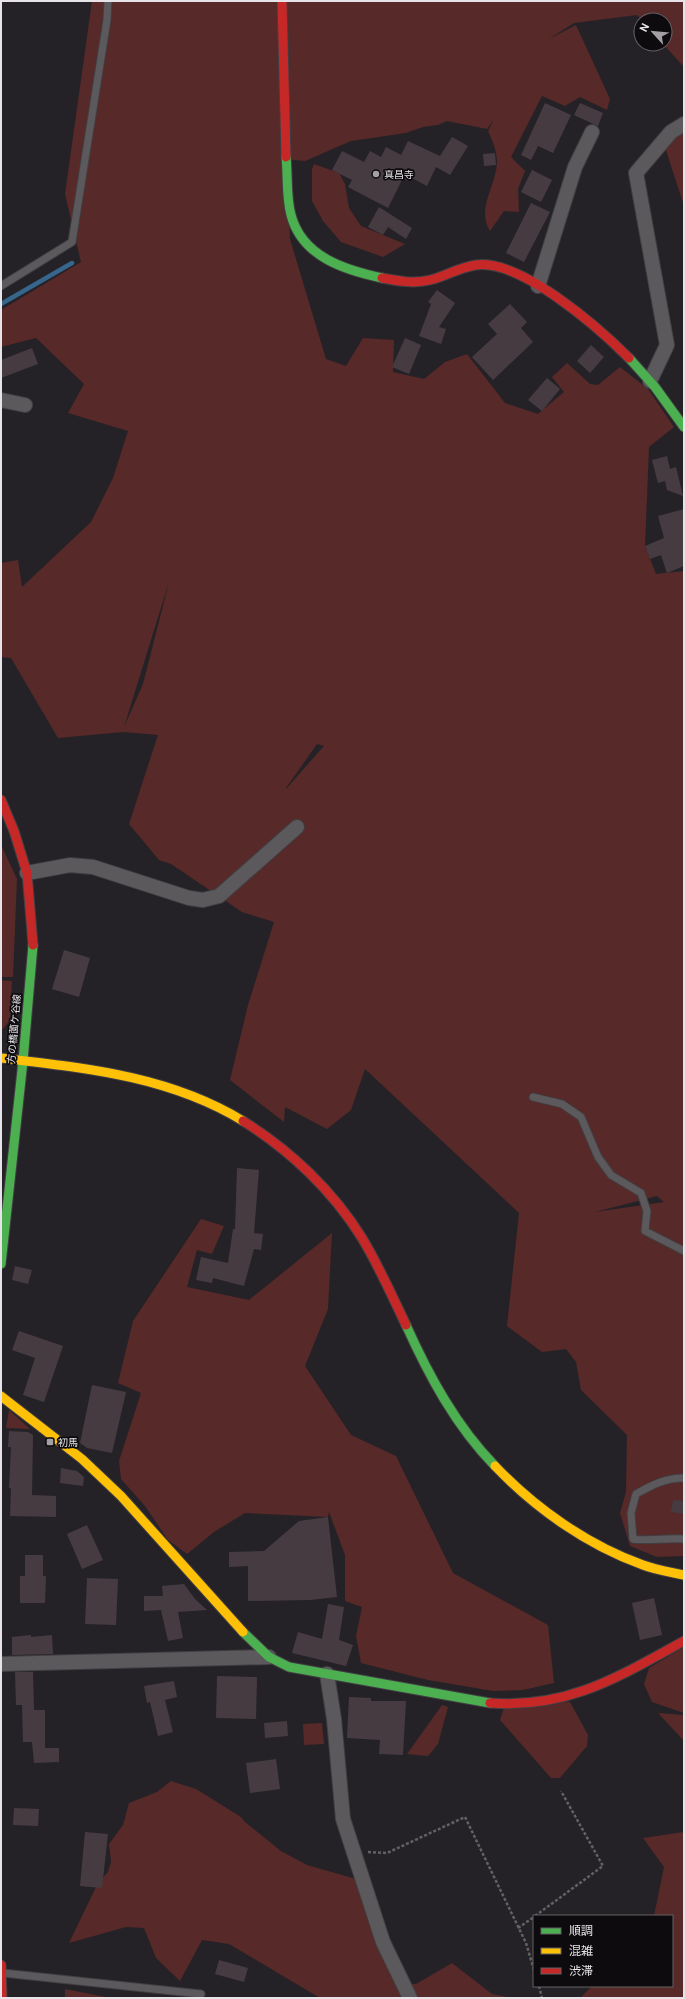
<svg xmlns="http://www.w3.org/2000/svg" width="685" height="1999" viewBox="0 0 685 1999" font-family="Roboto,'Noto Sans JP',sans-serif">
  <rect width="100%" height="100%" fill="#252227"/>
  <path fill="#572928" fill-rule="evenodd" d="M92,1H684V67L663,44H665V20H642L637,15L574,23L549,39L576,25L610,99L607,110L580,97L565,106L542,96L511,157L525,171L518,189L519,212L504,211L490,231C476,209 496,186 497,163C497,151 493,142 488,131L494,119L487,129L447,121L438,125L423,127L406,133L351,141L305,161L284,159L287,160L290,239L326,359L346,366L363,338L394,340L393,372L424,379L445,362L467,354L505,403L538,414L564,392L552,377L567,363L590,384L598,385L620,367L648,389L674,427L649,447L645,546L656,574L684,571V1556L657,1557L630,1546L620,1513L626,1492L627,1435L581,1390L576,1362L566,1349L542,1352L507,1326L519,1213L365,1069L351,1110L327,1129L285,1107L284,1122L230,1080L248,1005L274,922L242,912L171,864L159,860L129,824L158,735L123,732L58,738L11,658L1,657V563L18,560L22,587L91,522L113,478L128,431L68,413L84,384L36,338L1,347V310L81,262L65,194ZM169,582L143,684L124,727ZM317,744L324,746L286,789V788ZM657,1196L664,1202L595,1212Z
    M684,128V206L663,141Z
    M314,164L339,173L345,184L349,208L361,226L405,244L383,257L341,242L323,221L312,201V169Z
    M1,845L17,879L13,977H1Z
    M1,980L12,981L10,1020L1,1031Z
    M201,1219L224,1226L212,1254L197,1250L187,1287L249,1300L332,1233L328,1309L305,1366L351,1435L396,1456L453,1573L548,1625L554,1683L523,1690L493,1691L428,1680L361,1663L356,1636L362,1607L345,1601V1555L329,1512L328,1517L245,1513L214,1532L187,1554L168,1540L145,1506L121,1479L119,1461L141,1393L118,1383L133,1321Z
    M9,1410L30,1429L6,1428Z
    M684,1647V1713L652,1702L644,1684L649,1668Z
    M570,1702L588,1735L587,1746L560,1778H551L500,1720L505,1705Z
    M442,1705L448,1707L438,1744L428,1756L407,1754Z
    M658,1713L684,1715V1741Z
    M322,1723L324,1744L304,1745L303,1724Z
    M171,1781L196,1789L241,1817L245,1822L281,1851L307,1865L356,1879L403,1984H416L452,1963L492,1994L513,1998H320L229,1944L202,1940L180,1981L156,1958L144,1928L126,1927L69,1943L98,1883L108,1872L111,1862L109,1844L123,1825L129,1803L157,1792Z
    M684,1832V1998H580L592,1986H672V1916H654L664,1867L643,1838Z
    M65,1989L111,1998H65Z"/>
  <g fill="none" stroke-linecap="round" stroke-linejoin="round">
    <path stroke="#37668d" stroke-width="4.5" d="M1,304L72,263"/>
  </g>
  <path fill="#473b42" d="M545,103L571,115L553,153L538,146L531,160L521,155Z
    M580,103L603,113L598,126L574,115Z
    M452,137L468,146L450,175L436,167L427,186L410,177L408,181L403,178L388,208L348,187L352,180L332,170L342,151L364,162L370,151L381,157L386,147L401,155L408,141L440,156Z
    M495,153L496,165L484,166L483,154Z
    M532,170L552,180L541,202L521,192Z
    M531,203L550,212L524,262L506,253Z
    M379,207L412,228L406,239L388,227L383,235L368,227Z
    M437,290L455,303L439,327L446,329L441,344L419,336L431,304L428,302Z
    M510,304L527,322L521,328L533,342L493,380L472,357L497,334L488,324Z
    M405,338L421,345L409,374L392,367Z
    M591,345L604,357L590,373L577,361Z
    M32,348L38,364L1,378V360Z
    M547,378L560,389L542,411L528,400Z
    M667,456L670,469L676,467L683,496L667,490L665,481L658,483L652,460Z
    M684,509V566L667,573L661,555L650,559L645,546L664,538L658,516Z
    M64,950L90,958L79,997L52,989Z
    M237,1168L259,1170L254,1233L263,1234L261,1250L254,1249L244,1286L213,1278L212,1283L196,1280L201,1257L228,1263L233,1229H235Z
    M15,1266L32,1270L28,1284L12,1280Z
    M19,1331L63,1346L44,1402L23,1395L35,1358L12,1350Z
    M92,1385L126,1392L112,1453L87,1448L80,1443Z
    M9,1431L28,1432L33,1435L32,1495L56,1496V1517L10,1516L11,1488H9L11,1447H8Z
    M61,1468L77,1471L84,1477L83,1486L60,1483Z
    M673,1500L684,1501V1514L671,1512Z
    M328,1517L337,1597L310,1600L248,1601V1566L229,1567V1552L264,1551L299,1521Z
    M87,1525L103,1560L82,1569L67,1534Z
    M25,1555H43V1576H46L45,1603H20V1576H25Z
    M87,1578L118,1579L116,1625L85,1624Z
    M184,1584L195,1599L207,1610L178,1612L183,1638L168,1641L161,1610L144,1611V1596H163L162,1586Z
    M654,1598L662,1635L640,1640L632,1603Z
    M328,1604L344,1607L339,1640L353,1645L346,1666L292,1653L298,1632L322,1639Z
    M31,1635V1637L52,1635L53,1654L12,1655V1637Z
    M15,1672H33L34,1710H45V1748H59V1762L34,1763L32,1742H23L22,1705H16Z
    M217,1676L257,1677L256,1719L216,1718Z
    M174,1681L177,1697L165,1700L173,1732L158,1736L150,1702L147,1703L144,1686Z
    M349,1697L371,1698V1701H406L403,1755L379,1754L380,1740L347,1738Z
    M287,1721L288,1736L265,1738L264,1723Z
    M276,1759L280,1789L250,1793L246,1763Z
    M14,1808L39,1809L38,1826L13,1825Z
    M85,1832L108,1834L102,1888L80,1886Z
    M219,1960L248,1968L244,1982L215,1974Z"/>
  <g fill="none" stroke-linecap="round" stroke-linejoin="round">
    <g stroke="#413f43" stroke-width="9">
      <path id="lane" d="M1,286L72,242L107,20L108,1
        M533,1097L562,1104L581,1117L598,1157L611,1175L641,1193L647,1211L645,1231L684,1251
        M684,1478C665,1478 652,1485 636,1494L631,1513L633,1539C637,1541 675,1538 684,1539
        M3,1973L201,1994"/>
    </g>
    <g stroke="#413f43" stroke-width="16">
      <path id="street" d="M538,286L575,167L592,132
        M650,381L667,345L636,173L671,132L684,124
        M1,400L25,405
        M27,873L70,865L93,867L189,898L203,900L219,896L297,827
        M1,1664L269,1657
        M327,1674L334,1719L343,1819L383,1942L410,1998"/>
    </g>
    <g stroke="#413f43" stroke-width="11">
      <path id="fast" d="M286,157C288,176 286,197 291,215C302,257 345,270 382,278
        M629,358L655,387L684,427
        M1,1264L23,1061L33,945
        M406,1325C429,1376 456,1426 495,1466
        M243,1632L269,1657L289,1667L490,1703"/>
    </g>
    <g stroke="#413f43" stroke-width="11">
      <path id="slow" d="M1,1058C85,1068 169,1076 243,1121
        M1,1396L82,1459L121,1496L243,1632
        M495,1466C535,1508 587,1545 643,1565C656,1570 670,1572 684,1575"/>
    </g>
    <g stroke="#413f43" stroke-width="11">
      <path id="jam" d="M282,1L286,157
        M382,278C398,281 414,284 430,280C446,276 460,267 476,265C521,259 599,328 629,358
        M1,800L14,831L27,873L33,945
        M243,1121C290,1150 333,1191 362,1238C379,1266 392,1296 406,1325
        M490,1703C568,1709 618,1677 684,1641
        M1,1965L2,1998"/>
    </g>
    <path stroke="#636164" stroke-width="2.5" stroke-dasharray="3 2" stroke-linecap="butt" d="M368,1852L387,1853L465,1817L526,1943L534,1970
      M535,1916L603,1866L561,1791
      M518,1928L534,1917
      M539,1986L542,1998"/>
    <use href="#lane" stroke="#5c595d" stroke-width="7"/>
    <use href="#street" stroke="#5c595d" stroke-width="14"/>
    <use href="#fast" stroke="#4caf50" stroke-width="9"/>
    <use href="#slow" stroke="#ffc107" stroke-width="9"/>
    <use href="#jam" stroke="#c62828" stroke-width="9"/>
  </g>
  <g fill="#a39fa4" stroke="#0d0b0e" stroke-width="1.5">
    <circle cx="376" cy="174" r="4"/>
    <rect x="46" y="1438" width="8" height="8" rx="2"/>
  </g>
  <g text-anchor="middle" dominant-baseline="central" stroke-width="3.5" stroke-linejoin="round" paint-order="stroke">
    <g font-size="10" fill="#e7e3e8" stroke="#0d0b0e" text-anchor="start">
      <text x="384" y="174">真昌寺</text>
      <text x="58" y="1442">初馬</text>
    </g>
    <g font-size="10" fill="#e7e3e8" stroke="#0d0b0e">
      <text transform="translate(14 1029) rotate(-85)">方の橋薗ケ谷線</text>
    </g>
  </g>
  <rect width="685" height="1999" fill="none" stroke="#e7e3e8" stroke-width="4"/>
  <rect x="533" y="1915" width="140" height="72" fill="#0d0b0e" stroke="#646165"/>
  <rect x="541" y="1928" width="20" height="6" fill="#4caf50" stroke="#646165"/>
  <text x="569" y="1935" font-size="12" fill="#e7e3e8">順調</text>
  <rect x="541" y="1948" width="20" height="6" fill="#ffc107" stroke="#646165"/>
  <text x="569" y="1955" font-size="12" fill="#e7e3e8">混雑</text>
  <rect x="541" y="1968" width="20" height="6" fill="#c62828" stroke="#646165"/>
  <text x="569" y="1975" font-size="12" fill="#e7e3e8">渋滞</text>
  <g transform="translate(653 32) rotate(297)"><circle r="19" fill="#0d0b0e" stroke="#646165"/>
  <path d="M0-3L7 15L0 10L-7 15Z" fill="#a39fa4"/>
  <text y="-6" font-size="11" font-weight="bold" text-anchor="middle" fill="#e7e3e8">N</text>
  </g>
</svg>
